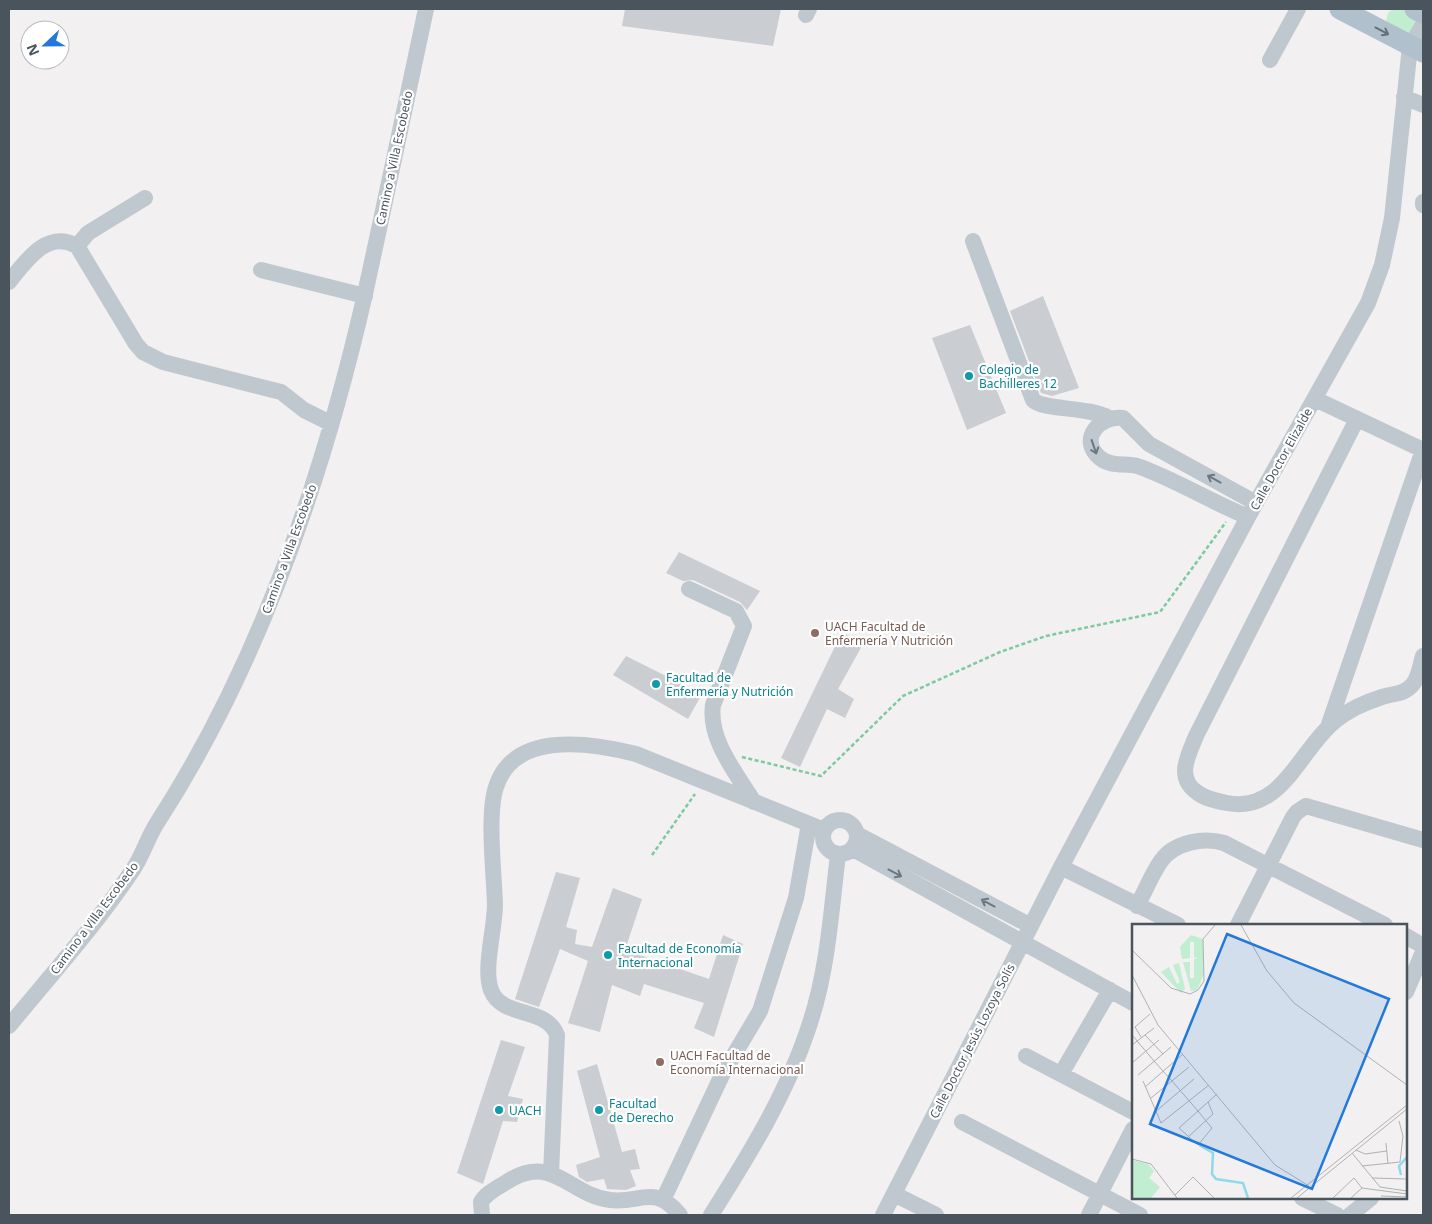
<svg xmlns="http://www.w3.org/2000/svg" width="1432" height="1224" viewBox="0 0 1432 1224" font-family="'Noto Sans',sans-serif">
  <rect width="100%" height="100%" fill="#f2f0f0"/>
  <path fill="#c1edd1" d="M1393,9H1410L1417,17L1413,36L1385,24L1388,13Z"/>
  <path fill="#cacdd2" d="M625,9H781L773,46L622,26Z
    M1043,296L1079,388L1052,396L1041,393L1010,311Z
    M970,325L1006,413L967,430L932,338Z
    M679,552L760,591L747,610L740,602L693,580L683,581L666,573Z
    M842,632L863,644L838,689L854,699L845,718L827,709L800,767L781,758Z
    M626,656L702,694L688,719L613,675Z
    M556,872L580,878L566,927L577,930L575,944L592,947L613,888L642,899L625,950L709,979L723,935L743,944L714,1037L694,1028L704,1003L644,984L640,996L612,985L600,1032L568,1023L588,961L560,949L539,1007L515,999Z
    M501,1040L525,1047L508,1096L523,1099L517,1122L503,1121L483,1184L457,1173Z
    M597,1064L622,1152L635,1149L640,1169L630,1170L636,1186L626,1190L607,1189L604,1179L587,1182L579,1177L576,1165L600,1157L577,1071Z"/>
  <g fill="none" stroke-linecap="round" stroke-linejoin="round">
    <path stroke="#7bcaa0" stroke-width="2.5" stroke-dasharray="4 2.5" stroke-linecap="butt" d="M742,757L821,776L903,696L1000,652L1046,636L1160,612L1226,522
      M652,855L695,794"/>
    <path stroke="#bfc8ce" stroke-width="16" d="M806,15L809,9
      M1270,60L1298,9
      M1404,97L1423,105
      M145,198L88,233L77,246L136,344L143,352L163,362L281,392L304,410L330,423
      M1423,205V202
      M973,241L1033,400C1044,411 1089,406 1109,418
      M261,270L365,296
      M9,282C26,261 47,229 77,246
      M1315,399L1423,450
      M1357,419L1196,736C1188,756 1175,778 1198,793C1206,799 1217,801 1227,803C1282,814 1300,749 1335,721C1348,710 1366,702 1382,697C1394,693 1404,695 1413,684C1419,677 1420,665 1423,656
      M1248,517C1219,505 1191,489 1162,476C1154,473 1145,468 1137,466C1125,463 1111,467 1100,458C1078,440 1099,415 1123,418L1149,444L1256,503
      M689,589L736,611L744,626L713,705C708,740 737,774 754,802
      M1328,727L1423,450
      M823 837a17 17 0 1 1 34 0a17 17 0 1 1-34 0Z
      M857,834L1031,926
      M853,849L1133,1003
      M1061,867L1178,925
      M1137,906C1145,892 1151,875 1161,861C1174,842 1204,837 1224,843L1385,925
      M1238,925L1293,817L1297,812L1306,806L1423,840
      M1406,936L1423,946
      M1406,992L1423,952
      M9,1026C51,975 97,924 134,868C143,854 148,837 157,823C260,664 323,478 365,294C386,199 405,103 426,9
      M1026,1056L1133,1112
      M1061,1074L1110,990
      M962,1122L1140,1215
      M551,1174L557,1035C546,1006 502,1019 491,990C483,968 495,929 495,904C494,874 487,813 496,787C514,730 592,743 636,754L824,830
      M894,1194L936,1215
      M1302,1198L1337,1215
      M663,1200L722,1075L760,1011L796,898L809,824
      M482,1215L481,1202C486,1193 497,1188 505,1183C552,1151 568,1195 610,1200C640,1204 654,1183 680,1215
      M711,1215C749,1155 788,1092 810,1023C828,969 831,911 838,855
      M883,1215L1061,867L1248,517L1368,303L1382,265L1392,218L1410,46L1423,25
      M1089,1215L1133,1129
      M1350,1215L1371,1198"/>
    <path stroke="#b1c0cd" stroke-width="21" d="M1340,9L1423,52
      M1415,9L1423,13"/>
  </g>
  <defs><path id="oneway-shaft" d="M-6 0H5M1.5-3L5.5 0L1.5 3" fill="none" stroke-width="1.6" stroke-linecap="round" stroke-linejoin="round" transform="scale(1.25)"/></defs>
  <use stroke="#636f79" href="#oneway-shaft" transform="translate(1382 31) rotate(28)"/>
  <g stroke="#6c777f">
    <use href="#oneway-shaft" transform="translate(1094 447) rotate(71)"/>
    <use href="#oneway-shaft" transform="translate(1214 479) rotate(-151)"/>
    <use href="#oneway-shaft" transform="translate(895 873) rotate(28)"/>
    <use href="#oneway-shaft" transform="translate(988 903) rotate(-152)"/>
  </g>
  <g fill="#0f9aa8" stroke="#fff" stroke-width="2">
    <circle cx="969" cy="376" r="5"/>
    <circle cx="656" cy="684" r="5"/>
    <circle cx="608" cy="955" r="5"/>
    <circle cx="499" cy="1110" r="5"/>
    <circle cx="599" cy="1110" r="5"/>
  </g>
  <g fill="#8d6e63" stroke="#fff" stroke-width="2">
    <circle cx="815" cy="633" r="5"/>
    <circle cx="660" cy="1062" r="5"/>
  </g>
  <g text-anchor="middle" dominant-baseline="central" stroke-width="4.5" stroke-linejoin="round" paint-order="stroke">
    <g font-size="12" fill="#49545d" stroke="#fff">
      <text transform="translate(394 158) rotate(-78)">Camino a Villa Escobedo</text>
      <text transform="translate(1281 459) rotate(-61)">Calle Doctor Elizalde</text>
      <text transform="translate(289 549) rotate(-70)">Camino a Villa Escobedo</text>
      <text transform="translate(94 918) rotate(-53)">Camino a Villa Escobedo</text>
      <text transform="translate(972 1041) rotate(-63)">Calle Doctor Jesús Lozoya Solís</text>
    </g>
    <g font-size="12" fill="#0d838f" stroke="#fff" text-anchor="start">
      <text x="979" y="369">Colegio de<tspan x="979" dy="14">Bachilleres 12</tspan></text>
      <text x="666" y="677">Facultad de<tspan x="666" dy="14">Enfermería y Nutrición</tspan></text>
      <text x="618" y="948">Facultad de Economía<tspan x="618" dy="14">Internacional</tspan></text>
      <text x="609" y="1103">Facultad<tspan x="609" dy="14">de Derecho</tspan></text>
      <text x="509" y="1110">UACH</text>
    </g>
    <g font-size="12" fill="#785e54" stroke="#fff" text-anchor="start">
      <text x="825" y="626">UACH Facultad de<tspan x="825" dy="14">Enfermería Y Nutrición</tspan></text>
      <text x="670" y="1055">UACH Facultad de<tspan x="670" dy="14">Economía Internacional</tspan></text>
    </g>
  </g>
  <g transform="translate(1132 924)">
    <rect width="275" height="275" fill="#f2f0f0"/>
    <path d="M59,11L71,15L72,50L65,66L59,67L51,38H58V54H62V35L66,34L62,33V18H58V34L50,35L48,23ZM47,39L53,65L49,69L29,48L37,43L45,60L48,58L41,41ZM0,236L16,240L22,247L17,254L28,263L19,274H0Z" fill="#c1edd1"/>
    <path fill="none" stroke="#91d9e8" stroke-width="2.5" d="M67,221L81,229L80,250L84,255L111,259L116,274M269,251L267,242L275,233"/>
    <path fill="none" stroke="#aeb2b5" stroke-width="1" d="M109,1L135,47L162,79L275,161M0,26L39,64L58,70L66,66L72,57L71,15L83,1M0,51L26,101L143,241L177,262M13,111L31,130M1,112L22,137L40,157L66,187L79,203L80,204L66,221L47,204L85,170M9,113L3,103L18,90M0,121L22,104M0,139L27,116M6,151L39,123M11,157L29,199L77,161M13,163L51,130M19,174L57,143M23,188L62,155M55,214L81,190L76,178M254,219L256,240M224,226L233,230L255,227M220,229L248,263L275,267M0,235L19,240L45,274M230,242L268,238L271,212L267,197M240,254L275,255M43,271L61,253L82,274M249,272L275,273M159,274L275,181M165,274L275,185M201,274L222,254L230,264M219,274L230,264L275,270"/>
    <path fill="#2279db" fill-opacity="0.15" stroke="#2279db" stroke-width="2.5" d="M95,10L257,75L180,265L18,200Z"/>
    <rect width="275" height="275" fill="none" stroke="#49545d" stroke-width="2.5"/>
  </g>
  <rect width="1432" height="1224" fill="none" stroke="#49545d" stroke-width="20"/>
  <g transform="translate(45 45) rotate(248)"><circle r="24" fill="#ffffff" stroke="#b6bbbe"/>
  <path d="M0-4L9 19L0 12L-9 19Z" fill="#2279db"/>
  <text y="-8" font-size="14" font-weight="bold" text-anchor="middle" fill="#49545d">N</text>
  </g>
</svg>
